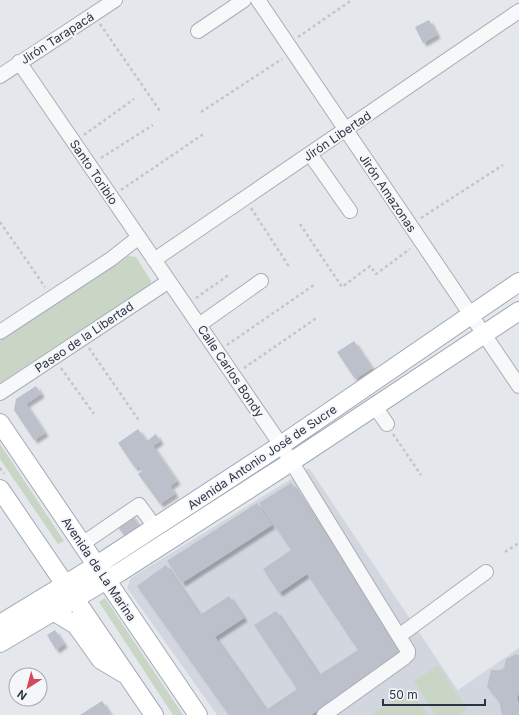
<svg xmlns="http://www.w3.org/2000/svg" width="519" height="715" viewBox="0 0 519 715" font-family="Inter,sans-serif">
  <defs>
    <filter id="shadow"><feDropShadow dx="3.5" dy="3.5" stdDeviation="1" flood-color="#0004"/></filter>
  </defs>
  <rect width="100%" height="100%" fill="#e4e7ec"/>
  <path fill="#d2d6de" d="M309,468L463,698L458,690L519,648V715H217L127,588L131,578Z"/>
  <path fill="#c9d6c5" d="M128,256L136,257L151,281L149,288L0,389V341Z
    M0,444L64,541L58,544L0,459Z
    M105,598L183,715H173L99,602Z
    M438,665L467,709L458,715H436L414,681Z
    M409,689L428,715H371Z"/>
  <path fill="#bbc0ca" filter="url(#shadow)" d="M429,20L437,35L423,43L415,27Z
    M354,341L372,368L355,379L337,352Z
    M36,386L41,394L26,404L45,433L34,440L14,410L16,399Z
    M138,429L147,441L156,434L160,441L153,446L177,481L170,486L175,494L160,504L138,474L142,471L139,466L135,468L118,443Z
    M291,483L404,651L311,715H229L137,586L166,565L200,615L229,596L244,618L215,637L266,710L297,689L254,625L276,611L319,675L358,650L364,659L307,574L279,593L263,569L291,550L259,503Z
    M257,503L272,525L182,583L167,561Z
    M126,507L140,527L125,537L111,517Z
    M55,630L64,644L56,650L47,635Z
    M516,654L519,655V693L517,698L519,705V715H502L499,701L487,687L491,670H500L504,668L506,659Z
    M102,701L111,715H80Z"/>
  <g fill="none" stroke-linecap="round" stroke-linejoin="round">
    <g stroke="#a9aeb7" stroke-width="16">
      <path id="minor" d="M258,0L519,386
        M198,31L244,0
        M19,62L281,445L408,651V654L404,658L324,715
        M0,76L115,0
        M310,154L350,211
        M154,260L519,11
        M199,325L261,281
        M0,332L111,259L139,237
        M0,393L169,281
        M376,408L387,424
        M82,544L139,505L155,527
        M399,636L486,572"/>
    </g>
    <g stroke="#a3abb8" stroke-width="20">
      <path id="major" d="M0,423L198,715
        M0,489L154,715
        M53,611L76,625L101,660L123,673
        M0,624L97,565L281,445L519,282
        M0,643L120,572L291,462L519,311"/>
    </g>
    <path stroke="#c2c5cb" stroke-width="2.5" stroke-dasharray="3 3" stroke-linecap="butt" d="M100,24L160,111
      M298,37L352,0
      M201,112L282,59
      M84,135L134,99
      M101,158L153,125
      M121,190L205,133
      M251,208L290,268
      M421,218L503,165
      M0,222L45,287
      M300,224L342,287L370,266L376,274L410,249
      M196,298L230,274
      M227,345L314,285
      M89,348L140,422
      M61,368L94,414
      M244,368L318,317
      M393,434L421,475
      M0,468L4,474
      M505,552L519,543"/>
    <use href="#minor" stroke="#f7f8fa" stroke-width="14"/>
    <use href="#major" stroke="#fff" stroke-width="18"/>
  </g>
  <g text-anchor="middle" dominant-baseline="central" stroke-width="4" stroke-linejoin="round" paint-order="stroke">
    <g font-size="12" fill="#2b3445" stroke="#f4f6f9">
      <text transform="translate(57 38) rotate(-33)">Jirón Tarapacá</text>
      <text transform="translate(337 136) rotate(-34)">Jirón Libertad</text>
      <text transform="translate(94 172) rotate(56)">Santo Toribio</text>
      <text transform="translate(388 193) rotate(56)">Jirón Amazonas</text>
      <text transform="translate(84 337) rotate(-34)">Paseo de la Libertad</text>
      <text transform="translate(231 371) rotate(56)">Calle Carlos Bondy</text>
      <text transform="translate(262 457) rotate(-34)">Avenida Antonio José de Sucre</text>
      <text transform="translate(99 569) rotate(56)">Avenida de La Marina</text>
    </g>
  </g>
  <g transform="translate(28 687) rotate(216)"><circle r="19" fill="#f4f6f9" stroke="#a4a8b1"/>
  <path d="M0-3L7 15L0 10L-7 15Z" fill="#d1495b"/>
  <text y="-6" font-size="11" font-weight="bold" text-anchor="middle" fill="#2b3445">N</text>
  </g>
  <path d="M383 699v6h102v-6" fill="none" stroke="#2b3445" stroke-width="2"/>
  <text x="389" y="699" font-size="12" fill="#2b3445" stroke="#f4f6f9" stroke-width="3" paint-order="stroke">50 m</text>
</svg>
